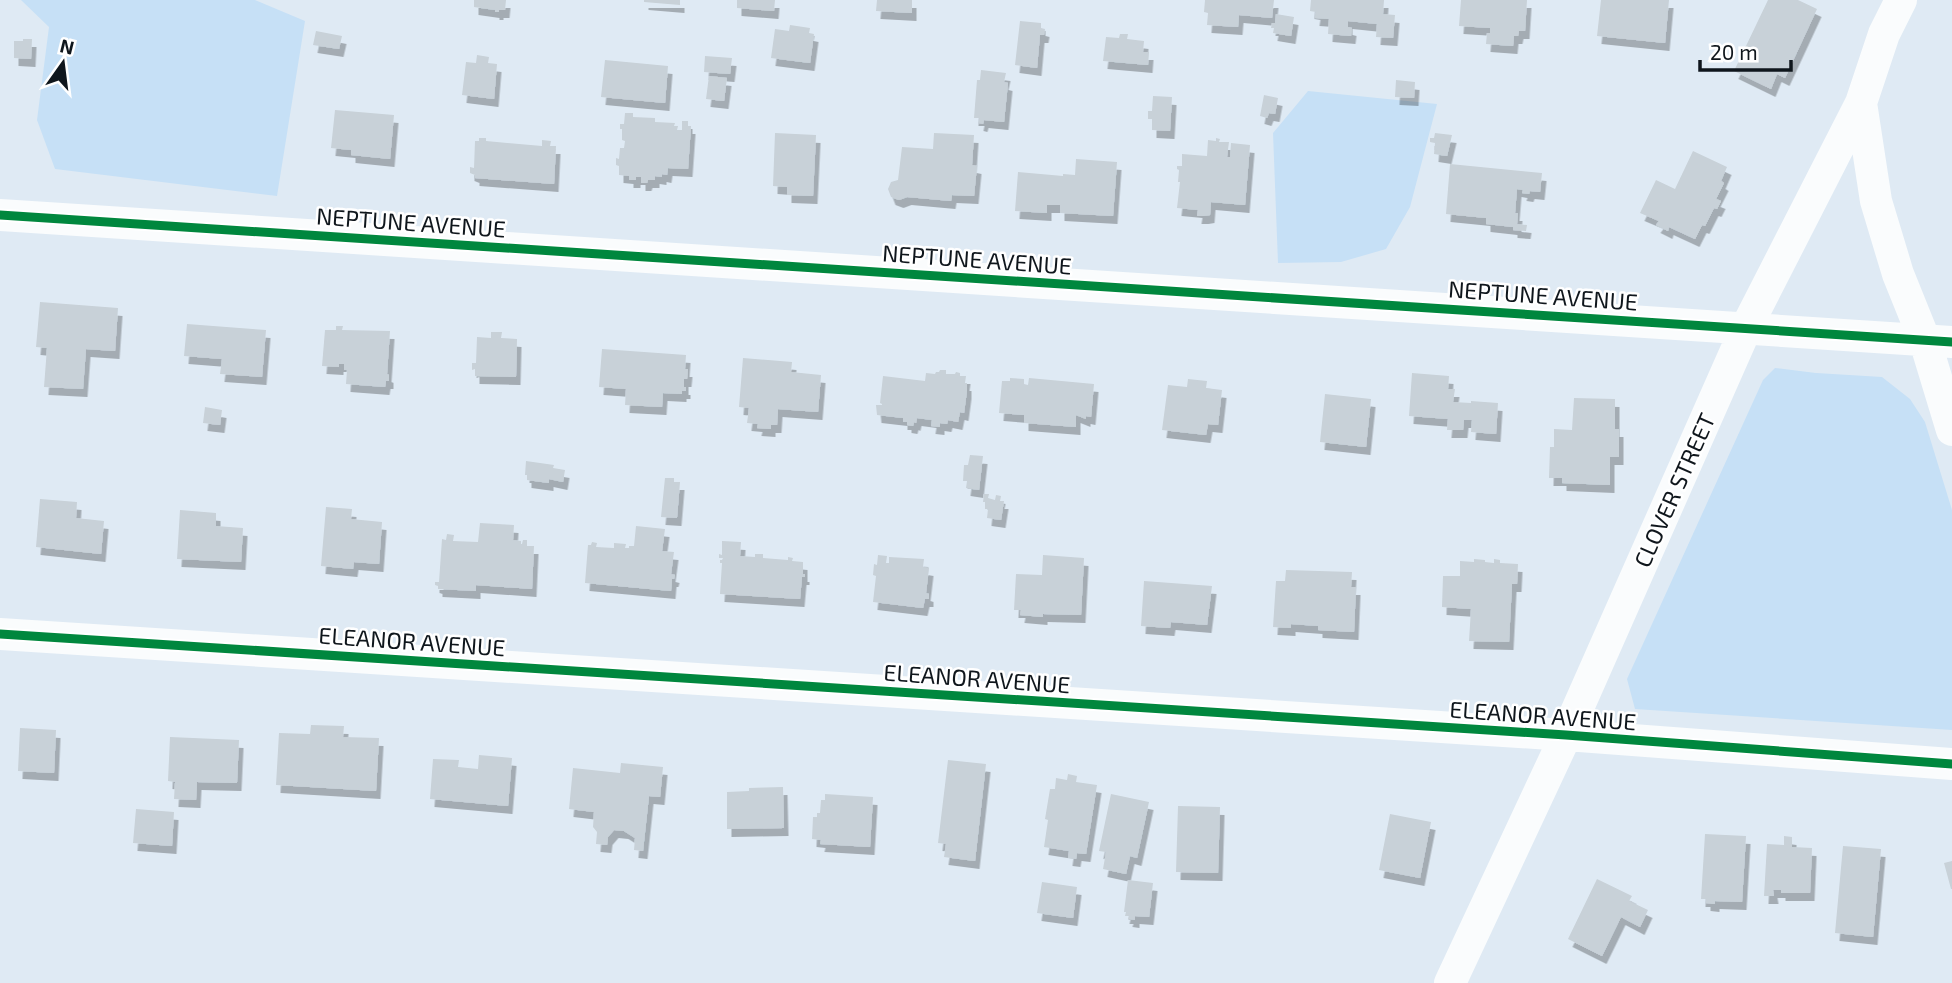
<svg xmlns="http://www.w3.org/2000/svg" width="1952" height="983" viewBox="0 0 1952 983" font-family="'Exo 2',sans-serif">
  <defs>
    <filter id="shadow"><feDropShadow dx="4.5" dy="8" stdDeviation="0" flood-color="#0004"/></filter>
  </defs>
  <rect width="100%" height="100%" fill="#dfeaf4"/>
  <path fill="#c6e0f6" d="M21,0H255L305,21L277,196L55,169L37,120L49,27Z
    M1308,91L1437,104L1410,207L1386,249L1341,262L1278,263L1273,133Z
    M1775,368L1816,373L1882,377L1910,399L1925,422L1952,510V730L1635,709L1627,679L1763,380Z"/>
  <path fill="#c8d1d8" filter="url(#shadow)" d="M474,0H506L505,10H499V12H495V10L474,7Z
    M644,0H680V5L644,2Z
    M737,0H775L774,11L737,8Z
    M877,0H912V13L876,11Z
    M1205,0H1274L1272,18L1239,15L1238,27L1207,25L1208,13L1204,12Z
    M1311,0H1384L1383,14L1395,15L1393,38L1376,37L1377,24L1348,21V27L1352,28L1351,36L1328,34L1329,19L1315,18L1316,12L1310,11Z
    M1461,0H1527L1525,31H1519L1518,36H1514L1513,46L1486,44L1487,33H1490V28L1459,26Z
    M1601,0H1669L1665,43L1597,36Z
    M1768,0H1798L1817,9L1785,78L1777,74L1771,89L1734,71Z
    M1276,14L1294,17L1291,36L1273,33L1274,28H1271L1272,23H1275Z
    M1020,21L1041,23V28L1045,29L1044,35H1040L1037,68L1015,65Z
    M790,25L810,28L809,33L814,34L810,63L771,58L775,29L789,31Z
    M316,31L342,36L339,49L313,45Z
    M1120,34H1128L1127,39L1144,41L1143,52H1149L1148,65L1103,61L1106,37L1119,38Z
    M23,39H32L31,59L14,58V41H23Z
    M477,55L489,57L488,63L497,64L494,99L462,95L466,62L476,63Z
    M705,56L732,58L730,74L704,72Z
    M605,60L668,66L665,103L601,97Z
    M981,70L1006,73L1004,82L1008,83L1004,122L984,120L983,124L979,123L980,118H974L977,80H980Z
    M709,76L727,78L724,101L706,99Z
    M1396,80L1415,82L1414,98L1395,97Z
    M1264,95L1278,98L1275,114L1269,113L1267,118L1260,116Z
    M1153,96L1172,97L1170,131L1152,130V119H1148V111H1152Z
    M335,110L394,115L390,159L351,155V150L331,148Z
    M625,113H633V117L655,118V122L675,123L674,126H678L677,130H682V121H688V126H691L688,169L668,168L667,175L662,174V177L655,176V180H648L647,183H641V177H636V180H629V176L619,175V166L616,165V158L619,159L620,148H624L625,141L622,140V129H620V124H624Z
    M775,133L816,135L813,196L787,195V187L773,186Z
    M934,133L974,135L972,165L977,166L974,196L952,195L951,201L907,197L899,200L891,197L888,189L891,182L898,180L902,147L933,149Z
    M1435,133L1452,135L1447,156L1434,154L1435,143L1430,142V138H1434Z
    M479,138H486V141L542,146V140L551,141L550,146H556L554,184L475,178V175L470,173V167L474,168L475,141H479Z
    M1216,138L1220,139L1219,142H1229L1227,157H1230L1231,143L1250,145L1245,205L1211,202L1210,215L1204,216H1197L1198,210L1177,208L1180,182H1178L1179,170L1177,169V166H1182V154L1207,156L1208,140L1216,141Z
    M1693,151L1727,167L1721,181L1724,183L1716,199L1721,201L1717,209L1714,208L1705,226L1702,225L1695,239L1669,227L1668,231L1656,225L1659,221L1640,213L1656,180L1675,189Z
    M1076,159L1117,162L1113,216L1060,213V205H1047V213L1015,211L1018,172L1063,176V174L1075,175Z
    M1450,164L1542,173L1540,192L1530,191L1529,194L1522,193L1523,190L1517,189L1515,213H1518L1517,224L1527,225L1526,231L1513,230V227L1486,224V218L1446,214Z
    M40,302L118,308L115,351L86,349L83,389L44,387L47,348L36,347Z
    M187,324L266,330L262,377L220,374L222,359L184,356Z
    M336,326H343L342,330L390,331L387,374L389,375V381H386L385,387L346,384L347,370H344V364H339V367L322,366L325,330H336Z
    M491,332H502L501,338L517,339L516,377L475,376V369L472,370V363H476L477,337L491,338Z
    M602,349L686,355L685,369H688L687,379H684V387H686V391H682V394L663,393L662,407L625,405L626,389L599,387Z
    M743,358L792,362L791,372L821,375L818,412L778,409L777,425H771V429L757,428L758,424L747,423L749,408L739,407Z
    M940,370H946V374H955L956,372L960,373V376H966L965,383H967V391L964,413L960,412L958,422L948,420L947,424L940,423V427L931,426L932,420L917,418L916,423L914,422L913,426L907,425V422H903V418L877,415L876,405H882V404L880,403L883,376L925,381L926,373L935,374L936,372H939Z
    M1412,373L1449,376L1448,389H1455L1453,402L1471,403V401L1498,403L1496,434L1471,432L1472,420H1464L1463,430H1447L1448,419L1409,416Z
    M1010,378L1024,379V384L1028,385L1029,378L1094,384L1091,417L1086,416V419L1076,415V427L1024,423V415L999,413L1002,381H1010Z
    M1188,379L1207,381L1206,388L1222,390L1218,425L1208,424L1206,435L1162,430L1168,385L1187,387Z
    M1325,394L1371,399L1366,447L1320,442Z
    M1574,398L1615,399V429H1619V457H1610V485L1562,483V478H1549L1550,447H1554V429L1572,430Z
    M205,407L222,410L220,425L203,423Z
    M970,455L983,456L979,490L966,488L967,481H963L964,465H968Z
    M526,461L554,465L553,468L565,470L563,482L549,479V483L527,480V475H525Z
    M665,478H674V482H680L677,518L661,517Z
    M984,494H989L988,498L995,500L996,495L1001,496L1000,501H1004L1001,520L987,518L988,509H985V502H983Z
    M40,499L77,502L76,518L104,521L101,554L36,547Z
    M326,507L352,509L351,519L382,522L379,564L354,562L353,569L321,566Z
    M180,510L216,513V526L243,528L241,562L177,559Z
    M480,523L514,525L513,540L521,541V544H522L523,540H527V546H534L532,589L476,585V591L438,589V586L435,585V582H439L442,539L446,540L447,534L454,535L453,541L478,542Z
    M636,526L665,529L662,551L674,552L671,574L675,575L674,579H672L671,591L585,583L588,545H591L592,542L597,543L596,547L614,548V543L626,544L625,548H629V546H634Z
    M722,541L741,542L740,556L755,557V554H763V558L788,560V557L793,558L792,561L803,562V574H805V577H802L800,599L720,594L722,563H720V560H722L723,558H719V554L722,555Z
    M878,555L887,556L886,563H889V557L924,559L923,567L929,568L926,593L929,594V599H925L923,608L873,602L876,576L873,575L874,564L877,565Z
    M1043,555L1084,558L1081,615L1043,614V617L1020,615L1021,610H1014L1016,574L1042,575Z
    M1474,559L1485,560V562L1494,563V559L1500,560V563L1518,564L1517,584H1512L1509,642L1469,641L1471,609L1442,607L1443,576H1460V561L1474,562Z
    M1286,570L1352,572L1351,587H1356L1354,632L1318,630V626L1291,624V628L1273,627L1276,581H1285Z
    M1144,581L1212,586L1207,625L1171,622L1170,628L1141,626Z
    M311,725L344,726L343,737L379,738L376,791L276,785L279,733L310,734Z
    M20,728L56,730L54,773L18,771Z
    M170,737L239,740L237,783L197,782L196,800L174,799L175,782L168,781Z
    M479,755L512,758L508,806L430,799L433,759L459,760L458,767L478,769Z
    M948,760L986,764L975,861L944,857L946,844L938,843Z
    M621,763L663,767L660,797L649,796L643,851L634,850L635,838L624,831L614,830L608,837L607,845L596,844L597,832L593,827L594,812L569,809L573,768L620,773Z
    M1068,774L1077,776L1076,782L1097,785L1086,854L1077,853L1076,859L1068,858L1069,851L1044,847L1048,820L1045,819L1050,789H1055L1056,778L1067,780Z
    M783,787L784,828L727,829V792L749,791V788Z
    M825,794L873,797L870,847L820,844L821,840L812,839L813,817H817V813H820L821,800H825Z
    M1111,794L1149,802L1137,858L1130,856L1126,874L1103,869L1106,852L1099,851Z
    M1178,806L1220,807L1218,873L1176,872Z
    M136,809L174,812L172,846L133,843Z
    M1390,814L1431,822L1420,878L1379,870Z
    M1705,834L1746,836L1742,902L1715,901V904L1706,903V899H1701Z
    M1784,836L1792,837V847L1812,848L1810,893H1781V890H1773L1774,896H1764L1767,844L1784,845Z
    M1843,846L1881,849L1873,937L1835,933Z
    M1952,861V889H1951L1944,863Z
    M1597,879L1632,896L1629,901L1648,910L1640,927L1621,917L1602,956L1568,939Z
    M1128,880L1153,883L1149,917L1135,916V920L1128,919L1129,916H1125L1126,912H1124Z
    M1042,882L1077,887L1073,918L1037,913Z"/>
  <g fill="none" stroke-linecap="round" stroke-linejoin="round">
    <path stroke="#fafcfd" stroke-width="32" d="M1861,103L1876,201L1898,274L1925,341L1952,430
      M0,215L1952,342
      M0,634L1566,735L1952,764
      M1450,983L1566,735L1746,328L1861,103L1884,34L1901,0"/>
    <g stroke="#fff" stroke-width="13">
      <path id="cycleway" d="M0,215L1952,342
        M0,634L1566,735L1952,764"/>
    </g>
    <use href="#cycleway" stroke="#00873e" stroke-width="9"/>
  </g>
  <g text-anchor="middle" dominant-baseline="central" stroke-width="5" stroke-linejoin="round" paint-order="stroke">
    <g font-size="23" fill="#0f161c" stroke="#fff">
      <text transform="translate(411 222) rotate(4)">NEPTUNE AVENUE</text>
      <text transform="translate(977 259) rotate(4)">NEPTUNE AVENUE</text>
      <text transform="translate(1543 295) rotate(4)">NEPTUNE AVENUE</text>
      <text transform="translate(1674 490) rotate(-66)">CLOVER STREET</text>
      <text transform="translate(412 641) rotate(4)">ELEANOR AVENUE</text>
      <text transform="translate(977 678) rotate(4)">ELEANOR AVENUE</text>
      <text transform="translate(1543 715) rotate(4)">ELEANOR AVENUE</text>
    </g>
  </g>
  <g transform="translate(63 63) rotate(14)" stroke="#ffffff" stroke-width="5" paint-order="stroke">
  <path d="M0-5L12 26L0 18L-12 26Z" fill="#0f161c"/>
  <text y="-10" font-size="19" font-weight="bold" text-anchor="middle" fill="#0f161c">N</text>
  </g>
  <path d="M1700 60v10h91v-10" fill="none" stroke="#0f161c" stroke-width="3.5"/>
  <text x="1710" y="60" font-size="21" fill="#0f161c" stroke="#ffffff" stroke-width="5" paint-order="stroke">20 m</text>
</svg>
